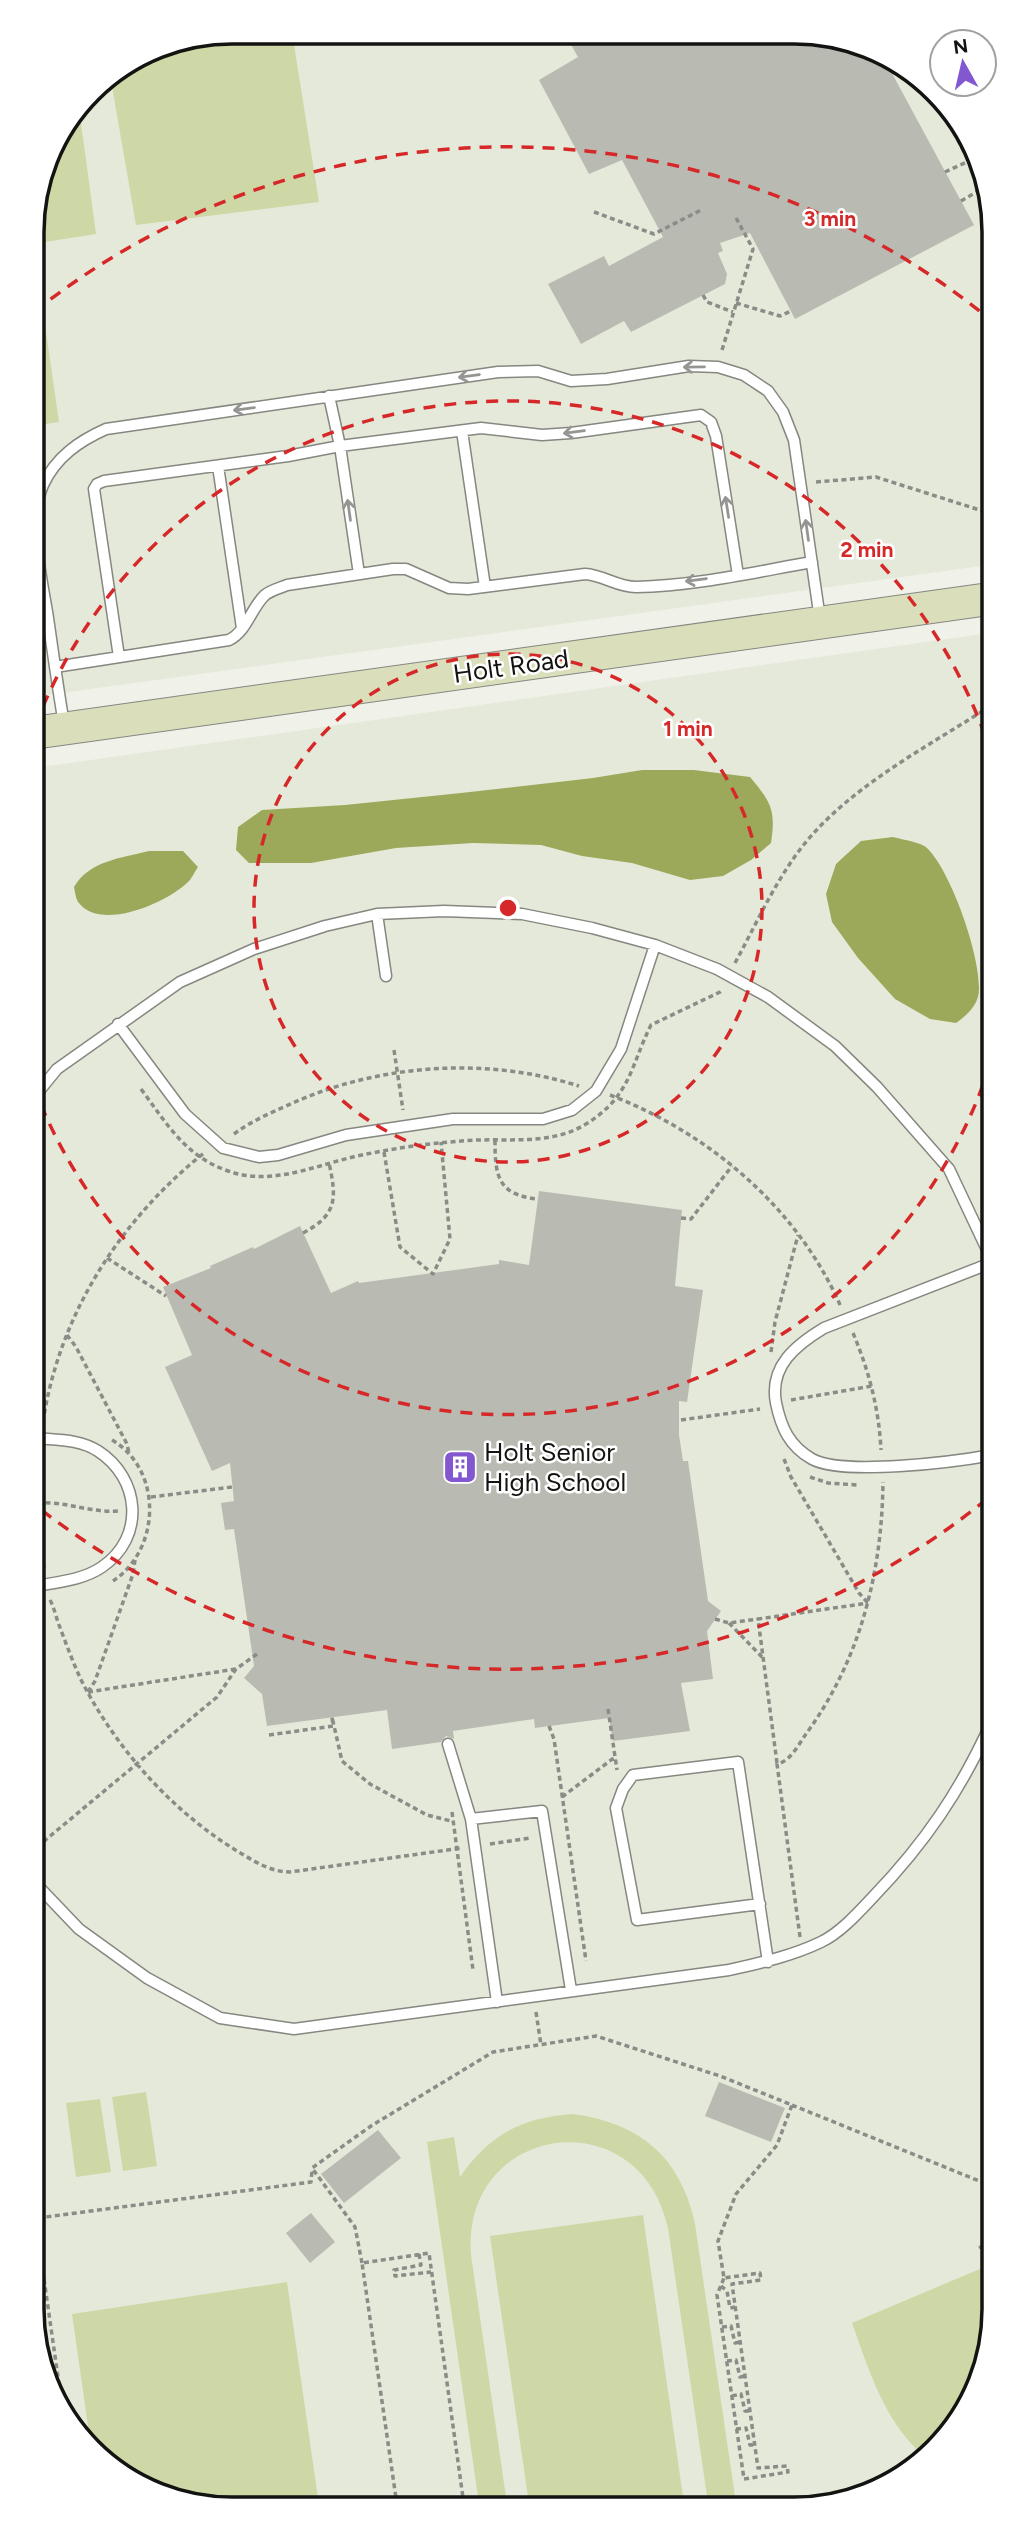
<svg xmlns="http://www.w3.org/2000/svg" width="1026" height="2541" viewBox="0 0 1026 2541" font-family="Figtree,sans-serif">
  <rect width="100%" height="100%" fill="#f0f2ea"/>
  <path fill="#e5e9d9" d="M231,32L833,35L936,90L988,180L989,565L33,697L32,218L52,143L99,81L155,47Z
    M989,633L994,2322L979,2386L945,2441L846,2503L193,2506L99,2460L38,2361L34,768Z"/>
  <path fill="#ced8a6" d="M234,32H292L319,202L136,225L110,75L155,47Z
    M79,108L96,234L32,244V218L52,143Z
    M43,311L59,422L33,426L32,312Z
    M146,2092L157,2166L123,2171L112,2097Z
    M100,2099L111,2172L76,2177L66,2103Z
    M572,2114C639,2122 681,2157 695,2224L736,2503H708L668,2228C639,2097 461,2124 471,2255L507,2504H479L427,2142L454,2137L460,2177C489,2135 521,2118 572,2114Z
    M643,2215L684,2504H529L490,2236Z
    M994,2263V2322L979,2386L945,2441L923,2455C884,2421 869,2370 852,2323Z
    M287,2282L319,2505L193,2506L99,2460L91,2447L72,2314Z"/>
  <path fill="#9ca95a" d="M642,770H694L750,777C771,802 776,810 771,843L751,860L723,876L690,880L632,863L582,856L541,845L473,843L396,848L311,863H249L236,850L238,827L262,810L345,805L461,793L593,778Z
    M893,837C903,840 922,842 928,849C952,874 980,955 979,989C979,1005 967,1015 956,1023L930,1019L895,999L858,958L832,922L826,894L836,864L861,841Z
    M149,851H183L198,867C195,871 192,878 189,881C169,902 101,932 79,903C76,900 75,892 74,887C89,861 121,858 149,851Z"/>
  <path fill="#b9bbb3" d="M565,34H694L699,43L716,35H833L887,64L974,225L795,319L750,233L720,243L723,251L718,253L727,274L725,284L631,332L624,321L581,344L548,284L604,256L609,266L663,237L622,160L589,174L539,80L578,57Z
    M539,1191L682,1210L675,1286L703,1290L687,1402L679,1401V1435L683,1461H688L708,1601L721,1611L707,1631L713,1679L681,1683L690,1731L613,1741L609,1718L535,1728L534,1719L453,1731L454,1739L446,1736L441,1742L392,1749L387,1710L267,1726L262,1694L244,1678L254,1666L234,1529L225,1530L221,1503L234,1501L230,1463L212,1471L165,1367L192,1355L163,1287L211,1268L210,1266L253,1247L254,1249L300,1226L331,1293L358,1281L359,1283L499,1264V1260L529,1265Z
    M719,2082L785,2108L771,2142L705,2116Z
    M378,2130L401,2158L344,2203L321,2174Z
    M311,2213L335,2242L310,2263L286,2233Z"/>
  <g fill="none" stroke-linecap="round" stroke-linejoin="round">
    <g stroke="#858780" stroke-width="13">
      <path id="service" d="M329,396L340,446L481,428L542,435L571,433L701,415L711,422L716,436L738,575
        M462,431L485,587
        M218,466L242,628
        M119,657L94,489L97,484L104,481L288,456L340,446L359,574
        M55,667L229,640C247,631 251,608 265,595C271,590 280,588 287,585L393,569H406L449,588L468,589L585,574C603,575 617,587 636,587C695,586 755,572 812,562
        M64,724C58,689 53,653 48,618C42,579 27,521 43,485C56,457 79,441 106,429L498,372L538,371L571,381L607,379L689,366L718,367L744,375L768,391L783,412L794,440L820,619
        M377,914L386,976
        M118,1024L185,1114L223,1148L259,1157L278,1155L346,1135L453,1119H543L572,1110L596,1091L621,1049L655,945
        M35,1096L57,1069L180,982L254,949L325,926L377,914L444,911L522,914L592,928L655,945L717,969L768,997L835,1046L877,1087L949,1169L991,1258
        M991,1263L824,1328C796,1345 769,1366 776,1403C781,1427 789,1446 812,1459C843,1476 954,1462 992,1455
        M36,1438C56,1440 80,1439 98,1451C140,1478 146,1537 102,1567C83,1580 58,1582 36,1586
        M448,1744L471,1819L497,2002
        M471,1819L542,1811L571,1990
        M37,1885L79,1929L147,1978L220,2018L294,2029L729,1970C760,1963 792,1956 821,1942C840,1933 858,1913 873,1897C925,1843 961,1790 992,1721
        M760,1904L637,1920L616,1808L623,1789L633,1775L738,1762L768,1962"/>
    </g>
    <g stroke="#858780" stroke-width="34">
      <path id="secondary" d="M33,733L989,599"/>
    </g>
    <path stroke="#8b8c87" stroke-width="3.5" stroke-dasharray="5 3.5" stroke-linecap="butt" d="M892,73L898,70
      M930,87L988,197
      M945,172L969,161
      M961,201L983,188
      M594,212L654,234L703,209
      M703,295L707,302L733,312
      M736,303L780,316L791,311
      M722,350L753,249L735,216
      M816,482L876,477L989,513
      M735,963C759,919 779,872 812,835C859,782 930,745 989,707
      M394,1050L403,1110
      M141,1089C167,1124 185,1156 228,1171C274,1187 317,1164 362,1155C400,1147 439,1142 478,1140C514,1139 554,1144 586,1124C631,1096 630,1067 651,1025L720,992L723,989
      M610,1095C709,1133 798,1208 841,1307
      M234,1134C250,1122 268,1114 286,1106C376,1064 485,1056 579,1086
      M495,1140C495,1175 497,1195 538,1199
      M384,1152L400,1247L433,1274L450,1239L441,1142
      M681,1218L691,1219L732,1166
      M303,1233C337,1215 337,1199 329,1163
      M107,1258L166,1296
      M853,1333C869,1371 879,1409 881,1450
      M67,1335L76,1347L127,1444L129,1453
      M771,1352L775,1322L798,1235
      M791,1400L872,1386
      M681,1420L760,1409
      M43,1422C59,1315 120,1220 204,1153
      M112,1440C163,1470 161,1549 113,1581
      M39,1454L37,1503L44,1568
      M784,1459L791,1477L859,1593L868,1603
      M810,1477L828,1483L857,1485
      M151,1497L232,1487
      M37,1503C66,1501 90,1513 118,1511
      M50,1600C54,1607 56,1617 59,1625C68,1648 76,1672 88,1693C124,1758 178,1816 242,1854C257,1863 272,1872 290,1872L462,1848
      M715,1619L729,1623L758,1619
      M729,1623L762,1657
      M88,1692L236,1669
      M88,1692L95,1681L133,1574L135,1560
      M608,1709L617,1770
      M549,1726L554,1739L586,1961
      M269,1735L333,1726L332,1717L342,1761L370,1784L427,1815L451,1821
      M777,1763L758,1619L868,1603
      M562,1797L615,1757
      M452,1812L473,1970
      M490,1844L531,1838
      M37,1847L217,1697L236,1669L257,1654
      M800,1937L777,1764C791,1761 798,1745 806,1734C860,1660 882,1573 883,1482
      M536,2012L541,2045
      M792,2105L994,2187
      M38,2218L311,2182L312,2170
      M38,2237L61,2398
      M979,2248L994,2240
      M419,2254L421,2265L394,2270L395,2276L431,2272
      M362,2263L355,2227L312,2168L371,2126L493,2052L596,2036L720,2076L792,2105L777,2145L736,2194L718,2241L724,2278L760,2273L761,2280L732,2284L758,2468L787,2466L788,2472L744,2479L717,2295L724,2278
      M721,2286L727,2291L730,2308L735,2307
      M722,2327L731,2326L735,2343L740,2342
      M727,2361L736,2360L740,2377L745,2376
      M732,2396L741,2394L745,2411H750
      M736,2429L746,2428L750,2445H755
      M397,2505L362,2263L429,2253L464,2505"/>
    <use href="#service" stroke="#fff" stroke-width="10"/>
    <use href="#secondary" stroke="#dadebb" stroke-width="32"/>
  </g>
  <defs><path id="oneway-shaft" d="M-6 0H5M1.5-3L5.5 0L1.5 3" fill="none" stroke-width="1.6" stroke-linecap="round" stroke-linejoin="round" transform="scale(1.75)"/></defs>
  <g stroke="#959594">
    <use href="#oneway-shaft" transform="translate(694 367) rotate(179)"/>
    <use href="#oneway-shaft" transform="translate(469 376) rotate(172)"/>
    <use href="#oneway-shaft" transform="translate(244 409) rotate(172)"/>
    <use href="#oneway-shaft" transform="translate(574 432) rotate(173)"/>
    <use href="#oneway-shaft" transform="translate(727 507) rotate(-99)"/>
    <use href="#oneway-shaft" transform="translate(349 510) rotate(-98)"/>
    <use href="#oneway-shaft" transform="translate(807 530) rotate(-98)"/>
    <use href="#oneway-shaft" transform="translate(696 580) rotate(172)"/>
  </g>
  <g fill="none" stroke="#d62828" stroke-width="3.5" stroke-dasharray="12 9">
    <circle cx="508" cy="908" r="254"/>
    <path d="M990 1065A507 507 0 0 1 35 1090M35 726A507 507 0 0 1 989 747"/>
    <path d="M987 1499A761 761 0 0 1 39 1508M34 312A761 761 0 0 1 987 317"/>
  </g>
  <defs>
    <g id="building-square" transform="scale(1.75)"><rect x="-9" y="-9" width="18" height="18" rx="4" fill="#8257d0" stroke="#fff"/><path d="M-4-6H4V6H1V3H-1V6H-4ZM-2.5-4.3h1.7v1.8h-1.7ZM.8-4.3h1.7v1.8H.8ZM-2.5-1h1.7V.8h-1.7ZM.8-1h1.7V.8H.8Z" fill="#fff"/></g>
  </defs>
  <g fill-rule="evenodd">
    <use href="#building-square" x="460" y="1467"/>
  </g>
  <g text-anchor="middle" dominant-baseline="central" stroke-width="5" stroke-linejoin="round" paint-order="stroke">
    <g font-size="26" fill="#131411" stroke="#fff">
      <text transform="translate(511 666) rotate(-8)">Holt Road</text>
    </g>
    <g font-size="26" fill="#131411" stroke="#fff" text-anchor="start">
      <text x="484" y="1452">Holt Senior<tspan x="484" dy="30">High School</tspan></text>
    </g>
  </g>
  <path d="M0 0H1026V2541H0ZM232 44H794A188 188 0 0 1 982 232V2309A188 188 0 0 1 794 2497H232A188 188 0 0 1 44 2309V232A188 188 0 0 1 232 44Z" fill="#fff" fill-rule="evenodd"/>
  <path fill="none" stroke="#131411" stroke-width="3.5" d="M232 44H794A188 188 0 0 1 982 232V2309A188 188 0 0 1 794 2497H232A188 188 0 0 1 44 2309V232A188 188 0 0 1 232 44Z"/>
  <circle cx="508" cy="908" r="10" fill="#d62828" stroke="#fff" stroke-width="3.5"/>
  <g font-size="21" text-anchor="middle" font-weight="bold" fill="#d62828" stroke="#fff" stroke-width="5" stroke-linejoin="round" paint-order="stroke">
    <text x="830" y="226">3 min</text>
    <text x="867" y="557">2 min</text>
    <text x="688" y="736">1 min</text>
  </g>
  <g transform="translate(963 63) rotate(352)"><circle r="33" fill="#ffffff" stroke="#a1a1a0" stroke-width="2"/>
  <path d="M0-5L12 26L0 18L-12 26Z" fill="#8257d0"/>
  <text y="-10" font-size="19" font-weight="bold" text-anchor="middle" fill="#131411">N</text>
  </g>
</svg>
